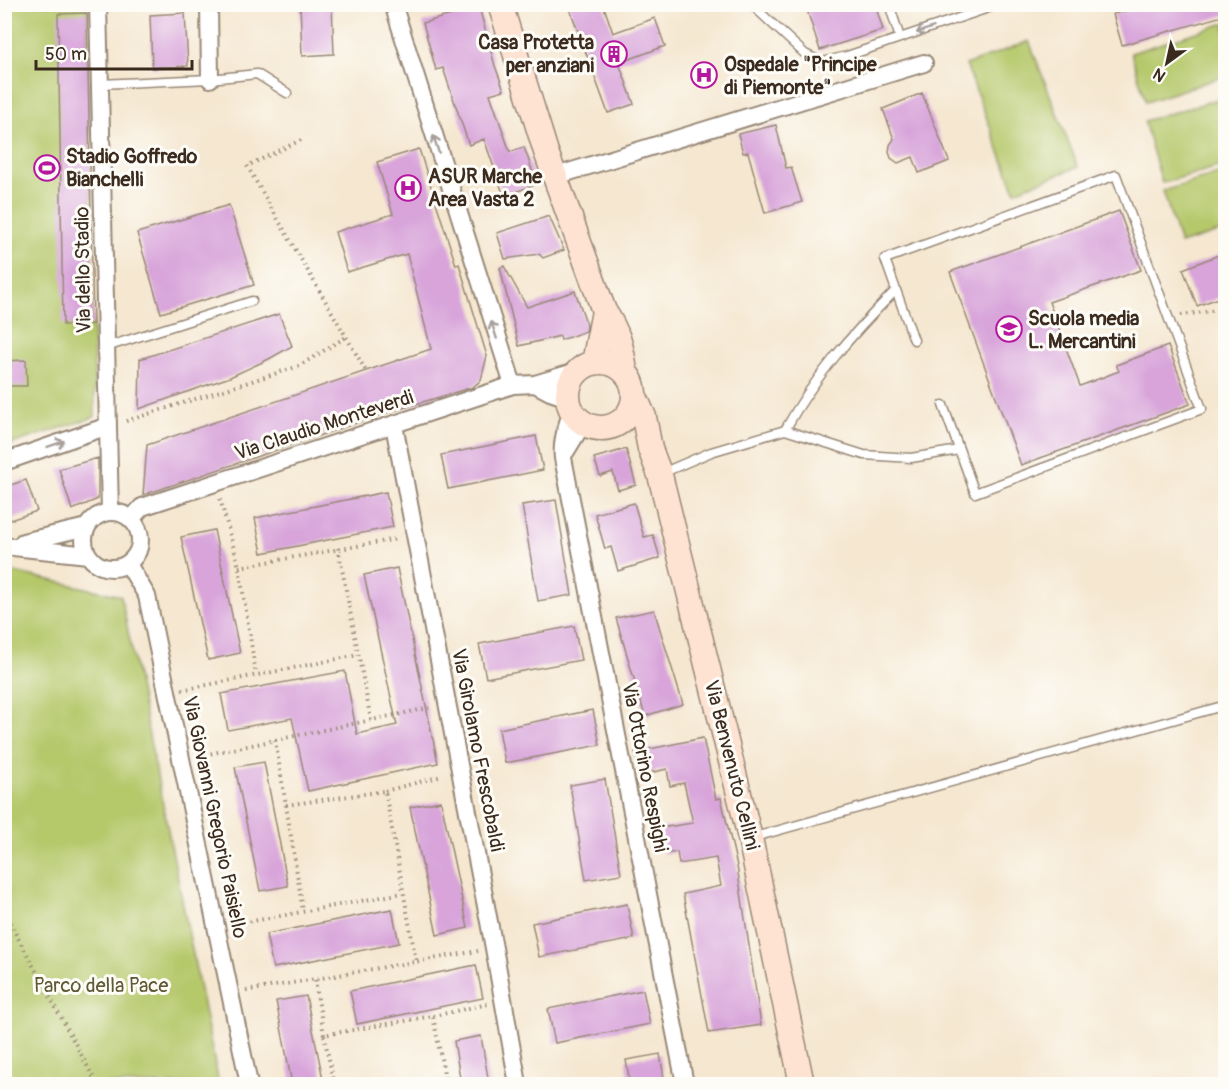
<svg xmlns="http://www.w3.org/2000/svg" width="1230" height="1089" viewBox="0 0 1230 1089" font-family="Pangolin,sans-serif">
  <rect width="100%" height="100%" fill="#fdfcf7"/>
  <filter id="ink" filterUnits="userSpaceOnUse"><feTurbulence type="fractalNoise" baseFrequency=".0167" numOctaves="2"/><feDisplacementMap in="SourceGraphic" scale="12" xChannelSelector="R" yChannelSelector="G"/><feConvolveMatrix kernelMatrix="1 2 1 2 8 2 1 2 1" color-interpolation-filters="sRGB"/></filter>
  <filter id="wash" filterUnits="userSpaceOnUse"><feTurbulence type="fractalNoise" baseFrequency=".008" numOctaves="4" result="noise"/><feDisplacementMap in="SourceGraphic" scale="24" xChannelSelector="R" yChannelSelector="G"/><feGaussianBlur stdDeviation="1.35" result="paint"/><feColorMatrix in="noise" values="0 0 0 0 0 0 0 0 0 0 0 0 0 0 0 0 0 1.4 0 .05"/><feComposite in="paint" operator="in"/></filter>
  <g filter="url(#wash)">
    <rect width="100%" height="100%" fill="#f5e7d0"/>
    <path fill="#b5c86b" stroke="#787944" stroke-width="1.5" d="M4,5H87L95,417L5,446Z
      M1225,23V76L1146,102L1131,53Z
      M1029,41L1078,167L1015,191L966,65Z
      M1225,97V165L1162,183L1144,121Z
      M1225,172V230L1180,244L1163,191Z
      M5,570L121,596L219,1084H5Z"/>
    <g id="blocks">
      <path fill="#d8a4da" d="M300,4H332L334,54L302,56Z
        M568,4H603L613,33L655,18L665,46L619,63L634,104L608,113Z
        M805,4H875L883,30L820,50Z
        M1155,4H1226V15L1122,45L1113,14Z
        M479,7L495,66L504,90L490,94L510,152L524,147L537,184L504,196L484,139L469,145L443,68L436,70L423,23Z
        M87,13L93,324L63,325L58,14Z
        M185,13L188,66L152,68L150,15Z
        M922,93L949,161L919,173L913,157L898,163L891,158L889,152L890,145L894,139L883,109Z
        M776,125L786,168L791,167L802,202L765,213L748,152L743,153L738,134Z
        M419,149L456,265L459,264L487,356L481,380L473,387L389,412L143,495L147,445L431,349L407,254L347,272L335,232L393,214L377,162Z
        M229,205L254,285L161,313L137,233Z
        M1119,211L1141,270L1049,302L1080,386L1119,371L1116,365L1168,346L1190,404L1021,465L950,272Z
        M549,216L564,250L543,258L539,254L505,259L497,233Z
        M1226,252V295L1197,306L1183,269Z
        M504,266L527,307L575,291L587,325L586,331L561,340L560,336L519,346L500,268Z
        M279,314L292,346L269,359L230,377L139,409L140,359Z
        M26,360L27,386H4V361Z
        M536,436L543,470L448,489L441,455Z
        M626,449L636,485L618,490L613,472L600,476L594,458Z
        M98,458V499L72,510L59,469Z
        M26,480L37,511L4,522V487Z
        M386,492L393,527L262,553L255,518Z
        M556,500L572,595L538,601L522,505Z
        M634,503L644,537L653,535L660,558L618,571L611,547L605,549L595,514Z
        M214,530L240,653L208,660L181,537Z
        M397,568L438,763L308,791L292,718L228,730L221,694L345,671L357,734L397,725L364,575Z
        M654,610L683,704L645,716L616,618Z
        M574,626L581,660L486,678L479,644Z
        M593,710L600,745L505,763L499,729Z
        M703,738L716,799L721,798L737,866L761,1025L709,1033L683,894L721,886L716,858L679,864L677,852L664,854L660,828L693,823L684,783L670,786L667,769L641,775L635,752Z
        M264,762L288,886L260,891L235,767Z
        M605,779L621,874L586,880L570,785Z
        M441,801L468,928L437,935L410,807Z
        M627,904L634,939L539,957L532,923Z
        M392,909L399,943L273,968L266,934Z
        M476,965L483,998L357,1024L350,991Z
        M643,990L650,1024L555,1043L548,1009Z
        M306,996L324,1084H292L276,1001Z
        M481,1036L489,1084H461L454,1041Z
        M660,1054L665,1084H630L626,1060Z"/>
    </g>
  </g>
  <g filter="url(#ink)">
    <use href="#blocks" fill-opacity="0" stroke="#988877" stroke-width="1.5"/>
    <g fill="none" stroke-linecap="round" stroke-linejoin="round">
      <g stroke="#988877" stroke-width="11">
        <path id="lane" d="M751,4L805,54L822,62L847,56L1000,4
          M889,4L900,38
          M100,84L210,79L257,74L287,93
          M896,290L914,340
          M106,347L252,301
          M785,430C815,376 853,333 896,290L885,259L1116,175L1202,409L975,493L943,405
          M660,474L711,452L785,430L864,455L911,458L959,450
          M751,838L1226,705"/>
      </g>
      <g stroke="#988877" stroke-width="20">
        <path id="street" d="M98,4L110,512
          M209,4L210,79
          M393,4L513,385
          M556,176L924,63
          M535,384L550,392L568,398
          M572,410C567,426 561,441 563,458L685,1084
          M394,425L494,948L518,1084
          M566,451L583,423
          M4,462L108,426
          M84 540a28 28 0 1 1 56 0a28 28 0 1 1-56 0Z
          M131,519L142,507L513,385L535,384L578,371
          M23,542L87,527
          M4,546L88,555
          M128,564L147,596L249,1084"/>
      </g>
      <g stroke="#988877" stroke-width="27">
        <path id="secondary" d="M500,4L546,152L604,311C618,332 622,347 625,372
          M568 395a33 33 0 1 1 66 0a33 33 0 1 1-66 0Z
          M594,363L604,311
          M635,397L644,417L650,449L660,475L750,838L802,1084"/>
      </g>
      <path stroke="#988877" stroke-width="4" stroke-dasharray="1.5 4.5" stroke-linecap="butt" d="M301,140L247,166L366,371
        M1181,315L1226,309
        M126,421L299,366L346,337
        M220,499L239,567L256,674
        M338,548L371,720
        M239,567L397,539
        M182,690L358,655
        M275,740L286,805L385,791L416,961
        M199,756L429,708
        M385,791L442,776
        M286,805L303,911
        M4,912L97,1084
        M232,925L403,893
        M315,980L324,1035
        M246,991L478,951
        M433,1016L488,1004
        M334,1084L324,1035L433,1016L446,1084"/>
      <use href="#lane" stroke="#fff" stroke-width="8"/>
      <use href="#street" stroke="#fff" stroke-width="16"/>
      <use href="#secondary" stroke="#fee3d2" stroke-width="24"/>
    </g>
    <defs><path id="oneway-shaft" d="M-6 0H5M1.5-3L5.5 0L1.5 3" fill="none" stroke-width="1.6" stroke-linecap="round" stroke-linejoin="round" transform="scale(1.5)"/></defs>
    <g stroke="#a79f9a">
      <use href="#oneway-shaft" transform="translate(925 30) rotate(162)"/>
      <use href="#oneway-shaft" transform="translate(436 144) rotate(-108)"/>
      <use href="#oneway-shaft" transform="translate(494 330) rotate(-108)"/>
      <use href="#oneway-shaft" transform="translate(56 444) rotate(-19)"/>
    </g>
  </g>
  <defs>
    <g id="building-ring" transform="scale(1.35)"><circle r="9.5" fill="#fdfcf7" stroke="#b5179e" stroke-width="1.5"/><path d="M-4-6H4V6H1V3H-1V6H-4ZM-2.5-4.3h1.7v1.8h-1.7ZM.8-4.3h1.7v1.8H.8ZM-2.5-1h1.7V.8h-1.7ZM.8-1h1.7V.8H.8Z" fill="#b5179e"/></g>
    <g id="hospital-ring" transform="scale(1.35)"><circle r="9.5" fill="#fdfcf7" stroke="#b5179e" stroke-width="1.5"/><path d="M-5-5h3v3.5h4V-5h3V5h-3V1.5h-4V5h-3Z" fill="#b5179e"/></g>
    <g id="stadium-ring" transform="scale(1.35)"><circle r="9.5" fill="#fdfcf7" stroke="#b5179e" stroke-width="1.5"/><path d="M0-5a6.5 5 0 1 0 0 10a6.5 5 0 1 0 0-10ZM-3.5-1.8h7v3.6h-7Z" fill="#b5179e"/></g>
    <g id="school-ring" transform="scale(1.35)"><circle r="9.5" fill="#fdfcf7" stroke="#b5179e" stroke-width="1.5"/><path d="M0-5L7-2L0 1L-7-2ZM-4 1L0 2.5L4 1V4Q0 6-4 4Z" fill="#b5179e"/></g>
  </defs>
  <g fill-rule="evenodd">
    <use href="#building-ring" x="614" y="54"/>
    <use href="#hospital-ring" x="704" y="75"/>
    <use href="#stadium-ring" x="47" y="168"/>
    <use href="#hospital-ring" x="408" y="188"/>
    <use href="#school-ring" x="1009" y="329"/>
  </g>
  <g text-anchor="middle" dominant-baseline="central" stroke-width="6" stroke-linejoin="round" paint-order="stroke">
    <g font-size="20" font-weight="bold" fill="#3b2a1e" stroke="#fdfcf7" text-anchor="start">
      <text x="594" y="42" text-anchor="end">Casa Protetta<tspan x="594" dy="23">per anziani</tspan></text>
      <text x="724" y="64">Ospedale "Principe<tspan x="724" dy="23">di Piemonte"</tspan></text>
      <text x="66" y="156">Stadio Goffredo<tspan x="66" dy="23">Bianchelli</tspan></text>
      <text x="428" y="176">ASUR Marche<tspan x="428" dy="23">Area Vasta 2</tspan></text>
      <text x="1028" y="318">Scuola media<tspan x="1028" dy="23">L. Mercantini</tspan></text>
    </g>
    <g font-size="20" fill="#3b2a1e" stroke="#fdfcf7">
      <text transform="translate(83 270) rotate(-91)">Via dello Stadio</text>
      <text transform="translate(324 425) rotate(-18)">Via Claudio Monteverdi</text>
      <text transform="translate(478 750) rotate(79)">Via Girolamo Frescobaldi</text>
      <text transform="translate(732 765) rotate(76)">Via Benvenuto Cellini</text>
      <text transform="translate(645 767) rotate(79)">Via Ottorino Respighi</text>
      <text transform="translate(215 817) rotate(78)">Via Giovanni Gregorio Paisiello</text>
    </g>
    <g font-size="20" fill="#605935" stroke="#fdfcf7">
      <text x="101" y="985">Parco della Pace</text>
    </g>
  </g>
  <rect width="1230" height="1089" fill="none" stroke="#fdfcf7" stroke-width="24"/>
  <g transform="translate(1167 63) rotate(213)" stroke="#fdfcf7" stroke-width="4.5" paint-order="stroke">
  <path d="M0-4.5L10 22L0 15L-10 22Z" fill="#3b2a1e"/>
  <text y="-9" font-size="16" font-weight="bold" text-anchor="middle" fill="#3b2a1e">N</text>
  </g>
  <path d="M36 60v9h156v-9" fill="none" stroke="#3b2a1e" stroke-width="3"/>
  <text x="45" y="60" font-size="18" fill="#3b2a1e" stroke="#fdfcf7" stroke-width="4.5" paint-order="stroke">50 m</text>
</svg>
